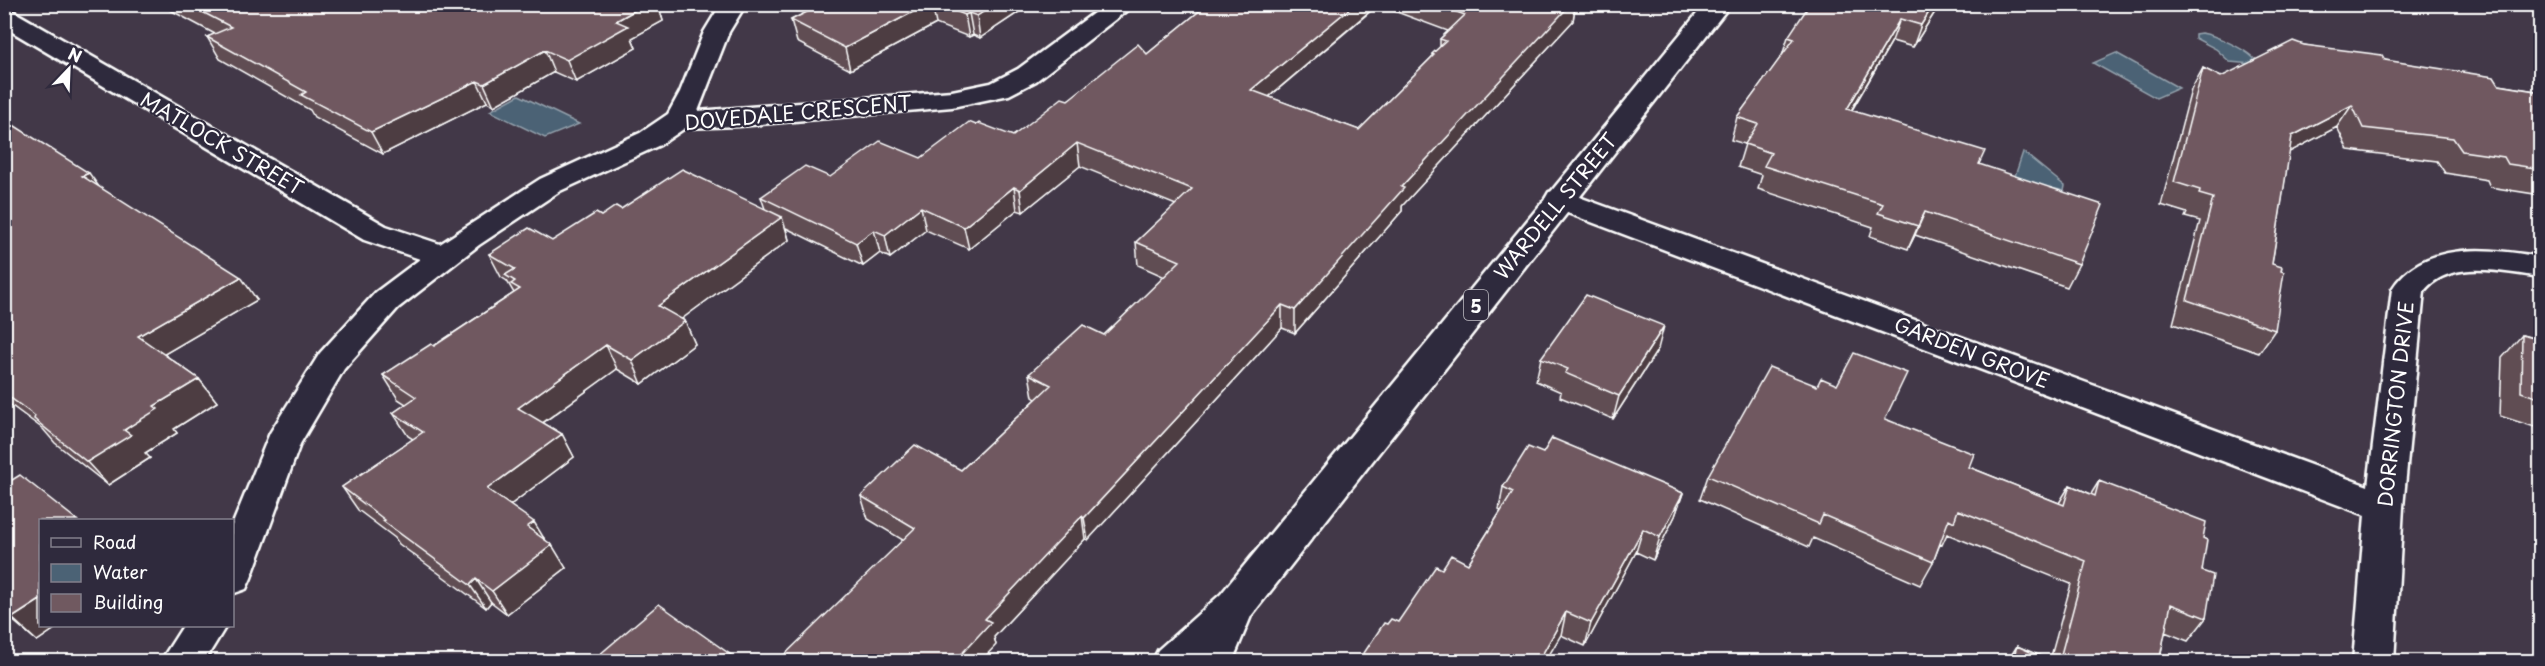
<svg xmlns="http://www.w3.org/2000/svg" width="2545" height="666" viewBox="0 0 2545 666" font-family="'Playpen Sans',sans-serif">
  <rect width="100%" height="100%" fill="#423848"/>
  <filter id="ink" filterUnits="userSpaceOnUse"><feTurbulence type="fractalNoise" baseFrequency=".0167" numOctaves="2"/><feDisplacementMap in="SourceGraphic" scale="12" xChannelSelector="R" yChannelSelector="G"/><feConvolveMatrix kernelMatrix="1 2 1 2 8 2 1 2 1" color-interpolation-filters="sRGB"/></filter>
  <g filter="url(#ink)">
    <path fill="#4b6275" stroke="#93a1ac" stroke-width="1.5" d="M2201,33C2213,34 2248,50 2255,60L2252,64L2230,62L2216,49L2195,38V34Z
      M2116,53L2179,88L2156,98L2093,63Z
      M519,95L579,124L545,138L490,111Z
      M2023,152L2065,186L2064,191L2052,188L2048,191L2015,176Z"/>
    <g fill="none" stroke-linecap="round" stroke-linejoin="round">
      <g stroke="#fff" stroke-width="5">
        <path id="street" d="M721,4H746L729,32L698,111L952,91L991,83L1018,69L1106,4H1135L1036,81L1009,95L952,107L739,126L685,128L660,145L560,191L479,245L398,308L344,369L300,444L251,578L246,589L232,594V526L270,433L320,353L376,292L420,259L364,240L4,27V9L13,11L386,226L440,244L540,179L640,133L668,114L680,92L704,32Z
          M1560,190L2368,486L2392,289C2423,240 2491,248 2540,257V277C2503,272 2451,258 2424,291L2403,507L2394,662H2353L2365,515L1549,206L1545,199L1549,192Z
          M183,626H226L204,662H160Z"/>
      </g>
      <g stroke="#fff" stroke-width="5">
        <path id="highway" d="M1705,4H1731L1251,616L1232,662H1152L1158,650L1221,594Z"/>
      </g>
      <use href="#street" fill="#2f2a3d" fill-rule="evenodd"/>
      <use href="#highway" fill="#2f2a3d" fill-rule="evenodd"/>
    </g>
    <path fill="#604d53" stroke="#fff" stroke-width="1.5" fill-rule="evenodd" d="M159,4H658L663,21L632,38L636,48L576,82L554,72L494,106L487,102L383,154L314,117L310,110L220,59L207,37L215,34Z
      M823,4H1031L980,38L973,35L969,37L936,24L850,70L797,42L791,20Z
      M1208,4H1577L1575,7L1573,21L1402,206V211L1295,333L1282,328L1088,540L1085,539L994,637L996,645L903,540L868,519L861,496L961,470L1036,399L1033,397L1029,374L1104,335L1165,277L1138,265L1136,242L1176,205L1080,166L1023,212L1017,210L969,249L926,230L890,258L880,253L863,266L786,228L789,240L681,319L685,321L695,344L642,384L617,369L543,423L562,434L574,457L510,505L544,538L566,568L507,614L491,602L486,608L399,544L395,538L358,510L342,487L413,439L408,436L393,413L406,404L398,399L383,375L434,346L514,293L507,281L501,277L489,254L552,241L601,216L621,209H765L761,197L830,177L921,158L976,125L1013,136L1068,100L1147,54ZM1378,5L1448,31L1440,39V47L1432,54V57L1359,130L1269,97Z
      M1940,4L1913,47L1892,41L1852,110L1979,164L2079,264L2067,287L1915,235L1908,249L1870,236L1873,227L1758,189L1762,175L1738,167L1745,144L1731,140L1737,117L1782,56L1788,37Z
      M2304,45L2385,60L2499,85L2541,92V195L2490,187L2487,180L2445,173L2437,161L2348,150L2337,127L2289,152L2272,264L2275,330L2259,353L2173,324L2200,221L2185,217L2187,213L2161,205L2191,90L2203,68L2221,77Z
      M4,119L257,300L164,354L199,379L217,402L174,429L177,433L145,453L150,458L108,485L55,443L43,429L4,400Z
      M2522,335L2541,340V429L2500,416L2502,358Z
      M1658,349L1613,419L1560,397L1561,392L1536,381L1541,358Z
      M1837,385L1886,419L1969,467L2059,503L2070,485L2091,494L2099,481L2203,538L2202,571L2206,618L2188,641L2165,632L2159,662H2007L2017,646L2050,660L2071,584L1947,534L1942,545L1940,544L1933,562L1920,585L1813,538L1809,547L1700,499L1708,476L1817,386Z
      M1543,453L1683,493L1675,516L1653,560L1636,552L1585,646L1561,635L1387,624L1398,622L1442,569L1468,564L1501,511L1499,510L1503,487Z
      M4,485L40,626H59L37,641L4,613Z"/>
    <path fill="#4e3e43" stroke="#fff" stroke-width="1.5" d="M646,4H658L663,21L632,38L636,48L576,82L567,60L616,21Z
      M928,4H932L936,24L850,70L845,48Z
      M995,4H1031L980,38L977,16Z
      M1355,4H1378L1251,112V90Z
      M1568,4H1577L1575,7L1573,21L1402,206V211L1295,333V310L1401,187Z
      M1934,4H1940L1913,47L1921,25Z
      M969,13L973,35L969,37L965,15Z
      M1900,19L1892,41L1839,131L1847,109Z
      M545,50L554,72L494,106L484,84Z
      M477,81L487,102L383,154L371,132Z
      M2352,105L2337,127L2278,158L2292,136Z
      M1077,143L1080,166L1023,212L1020,190Z
      M89,173L105,195L82,176Z
      M1014,187L1017,210L969,249L964,227Z
      M921,207L926,230L890,258L885,235Z
      M1925,212L1915,235L1908,249L1918,226Z
      M782,217L789,240L668,329L658,306Z
      M874,230L880,253L863,266L856,243Z
      M241,277L257,300L156,359L138,336Z
      M1282,305V328L1088,540L1084,518Z
      M685,321L695,344L642,384L632,360Z
      M1664,326L1658,349L1613,419L1619,396Z
      M606,345L617,369L531,431L518,408Z
      M199,379L217,402L174,429L177,433L145,453L150,458L108,485L87,462L154,406Z
      M562,434L574,457L501,512L487,489Z
      M1683,493L1675,516L1653,560L1660,537Z
      M1082,516L1085,539L994,637L996,645L980,662H954L985,619Z
      M534,522L548,545L527,527Z
      M1643,529L1636,552L1585,646L1591,623Z
      M552,545L566,568L507,614L492,591Z
      M476,579L491,602L486,608L470,585Z
      M40,600V626H59L37,641L12,618Z
      M1566,612L1561,635L1545,662H1538Z"/>
    <path fill="#705960" stroke="#fff" stroke-width="1.5" d="M187,4H646L616,21L628,26L567,60L545,50L484,84L477,81L371,132L301,95L306,92L207,37L231,27Z
      M823,4H928L845,48L791,20Z
      M937,4H995L977,16L969,13L965,15Z
      M1208,4H1355L1251,90L1359,130L1434,55L1432,54L1446,41L1440,39L1465,15L1435,4H1571L1401,187L1404,188L1295,310L1282,305L1084,518L1082,516L985,619L991,622L954,662H777L915,528L861,496L915,445L961,470L1051,385L1029,374L1083,325L1104,335L1180,261L1136,242L1192,189L1077,143L1020,190L1014,187L964,227L921,207L885,235L874,230L856,243L761,197L805,166L830,177L880,141L921,158L969,122L976,125L979,123L1013,136L1062,98L1068,100L1138,44L1147,54Z
      M1810,4H1934L1921,25L1900,19L1847,109L1985,151L1979,164L2103,205L2079,264L1925,212L1918,226L1878,213L1883,204L1764,166L1771,153L1745,144L1758,124L1737,117L1794,39L1788,37Z
      M2293,41L2304,45L2382,55L2385,60L2494,77L2499,85L2541,92V169L2508,164L2504,157L2462,151L2453,138L2363,128L2352,105L2292,136L2272,264L2282,267L2281,271L2284,272L2275,330L2187,300L2213,198L2199,194L2200,190L2174,182L2203,68L2221,77Z
      M4,119L89,173L82,176L241,277L138,336L199,379L154,406L158,409L124,430L131,435L87,462L34,419L35,416L4,393Z
      M682,169L782,217L658,306L685,321L632,360L606,345L518,408L562,434L487,489L534,522L527,527L552,545L492,591L476,579L470,585L383,521L385,520L342,487L423,432L393,413L416,397L383,375L431,344L434,346L520,289L511,284L515,281L505,275L515,269L489,254L529,228L552,241L596,213L601,216L616,206L621,209Z
      M1586,295L1664,326L1619,396L1565,373L1568,369L1541,358Z
      M2522,335L2541,340V399L2521,392Z
      M1854,353L1907,373L1885,419L1974,454L1969,467L2064,505L2070,485L2095,496L2099,481L2206,522L2203,538L2207,540L2202,571L2213,575L2206,618L2171,604L2159,662H2059L2086,561L1958,510L1954,522L1949,519L1933,562L1823,515L1819,524L1708,476L1769,367L1817,386L1821,378L1837,385Z
      M1552,438L1683,493L1660,537L1643,529L1591,623L1566,612L1538,662H1358L1384,623L1387,624L1391,619L1398,622L1436,566L1442,569L1451,555L1468,564L1513,492L1503,487L1528,447L1543,453Z
      M20,475L77,520H40V600L12,618L4,612V485Z
      M659,604L741,662L592,661Z
      M2017,646L2053,662H2012Z
      M1950,655L1963,662H1948Z"/>
  </g>
  <g text-anchor="middle" dominant-baseline="central" stroke-width="4.5" stroke-linejoin="round" paint-order="stroke">
    <rect fill="#2f2a3d" stroke="#c1bfc5" stroke-width="1.5" x="1464" y="290" width="24" height="30" rx="4.5"/>
    <g font-size="18" font-weight="bold" fill="#fff">
      <text x="1476" y="305">5</text>
    </g>
    <g font-size="20" fill="#fff" stroke="#2f2a3d">
      <text transform="translate(798 112) rotate(-5)">DOVEDALE CRESCENT</text>
      <text transform="translate(222 143) rotate(30)">MATLOCK STREET</text>
      <text transform="translate(1555 206) rotate(-51)">WARDELL STREET</text>
      <text transform="translate(1972 352) rotate(21)">GARDEN GROVE</text>
      <text transform="translate(2395 404) rotate(-84)">DORRINGTON DRIVE</text>
    </g>
  </g>
  <rect width="2545" height="666" fill="none" stroke="#2f2a3d" stroke-width="24"/>
  <rect x="12" y="12" width="2521" height="642" fill="none" stroke="#fff" stroke-width="2" filter="url(#ink)"/>
  <rect x="39" y="519" width="195" height="108" fill="#2f2a3d" stroke="#827f8b" stroke-width="1.5"/>
  <rect x="51" y="538" width="30" height="9" fill="#2f2a3d" stroke="#827f8b" stroke-width="1.5"/>
  <text x="93" y="549" font-size="18" fill="#ffffff">Road</text>
  <rect x="51" y="564" width="30" height="18" fill="#4b6275" stroke="#827f8b" stroke-width="1.5"/>
  <text x="93" y="579" font-size="18" fill="#ffffff">Water</text>
  <rect x="51" y="594" width="30" height="18" fill="#705960" stroke="#827f8b" stroke-width="1.5"/>
  <text x="93" y="609" font-size="18" fill="#ffffff">Building</text>
  <g transform="translate(69 69) rotate(23)" stroke="#2f2a3d" stroke-width="4.5" paint-order="stroke">
  <path d="M0-4.5L10 22L0 15L-10 22Z" fill="#ffffff"/>
  <text y="-9" font-size="16" font-weight="bold" text-anchor="middle" fill="#ffffff">N</text>
  </g>
</svg>
